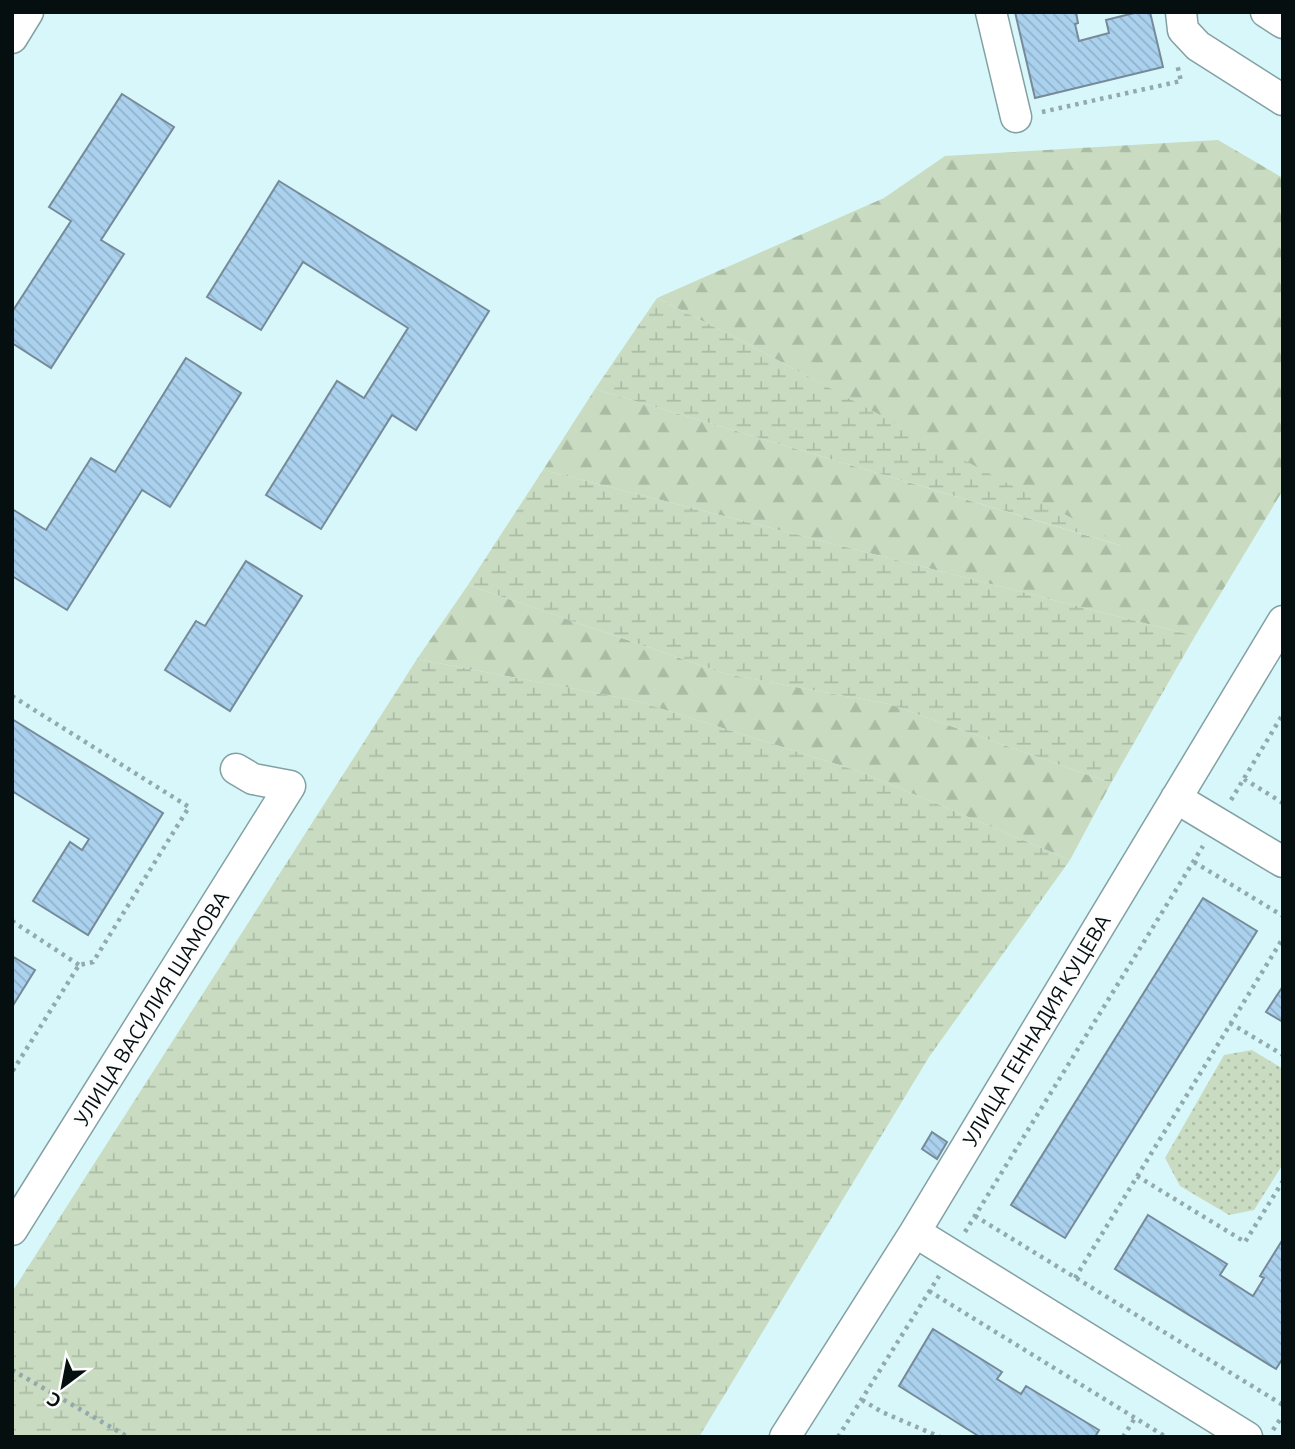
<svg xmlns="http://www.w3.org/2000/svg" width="1295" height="1449" viewBox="0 0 1295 1449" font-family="Ubuntu,sans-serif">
  <defs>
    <pattern id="forest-firs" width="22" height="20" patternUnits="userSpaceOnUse" patternTransform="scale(1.75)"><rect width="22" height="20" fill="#c9dcc1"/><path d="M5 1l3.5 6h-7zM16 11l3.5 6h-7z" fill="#abbca5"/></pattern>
    <pattern id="wetland-marsh" width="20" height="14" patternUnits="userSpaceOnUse" patternTransform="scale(1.75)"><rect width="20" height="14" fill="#c9dcc1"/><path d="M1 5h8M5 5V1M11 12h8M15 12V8" fill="none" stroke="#abbca5"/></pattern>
    <pattern id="park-dots" width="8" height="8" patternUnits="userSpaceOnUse" patternTransform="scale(1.75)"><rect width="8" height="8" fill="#c9dcc1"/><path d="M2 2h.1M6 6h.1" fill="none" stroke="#abbca5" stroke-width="1.8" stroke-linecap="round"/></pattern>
    <pattern id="building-back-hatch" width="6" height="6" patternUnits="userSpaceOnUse" patternTransform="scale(1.75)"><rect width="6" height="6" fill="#aad1ee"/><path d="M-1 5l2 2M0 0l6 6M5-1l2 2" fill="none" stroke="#91b2cb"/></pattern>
  </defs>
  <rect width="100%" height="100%" fill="#d8f7fa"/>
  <path fill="url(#forest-firs)" d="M1218,140L1283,178V490L1195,636L543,470L595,389L1122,546L742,341L657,298L884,198L945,156Z
    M468,585L726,674L889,704L1111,783L1070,860L861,772L637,701L417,659Z"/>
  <path fill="url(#wetland-marsh)" d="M657,298L742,341L1126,547L595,389Z
    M543,470L1195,636L1111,783L889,704L726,674L468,585Z
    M417,659L637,701L861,772L1070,860L929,1057L699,1437H12V1292Z"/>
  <path fill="url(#park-dots)" d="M1252,1050L1283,1069V1164L1254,1210L1229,1215L1180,1186L1165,1158L1224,1055Z"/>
  <path fill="url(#building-back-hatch)" stroke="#768a99" stroke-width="2" d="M1015,12H1076L1078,23L1075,24L1079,41L1109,33L1106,20L1138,12H1150L1163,67L1035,98Z
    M122,94L174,127L101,240L124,254L51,368L12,343V312L71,221L49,207Z
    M279,181L489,311L416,430L392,415L321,529L266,495L337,381L364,398L408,328L303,262L261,330L207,297Z
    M186,358L241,393L170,507L142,490L67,610L12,576V509L46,530L91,458L115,472Z
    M246,561L302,596L230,711L165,670L196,621L205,626Z
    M12,719L163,813L88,935L33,901L70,842L82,850L89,839L12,791Z
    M1203,898L1257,931L1065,1238L1011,1205Z
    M12,956L35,970L12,1007Z
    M1283,986V1022L1266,1012Z
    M932,1132L947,1142L937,1159L922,1149Z
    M1148,1215L1227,1264L1220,1275L1253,1296L1264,1278L1260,1276L1283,1239V1358L1276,1369L1115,1269Z
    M933,1329L1002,1372L997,1379L1021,1394L1026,1386L1099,1430L1095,1437H980L899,1386Z"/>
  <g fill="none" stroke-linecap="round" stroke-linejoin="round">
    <g stroke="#83a0a3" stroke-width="33">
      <path id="minor" d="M991,12L1016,117
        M1181,12L1183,30L1198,46L1283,100
        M1266,12L1283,23
        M12,38L28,12
        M1176,798L1283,862
        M12,1230L290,786L253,779L236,769
        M915,1232L1247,1437
        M785,1437L915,1232L1283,621"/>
    </g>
    <path stroke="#92aaac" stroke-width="4.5" stroke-dasharray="3.5 5" stroke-linecap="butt" d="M1042,112L1181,81L1177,64
      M12,696L189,807L93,962L79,965L12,1072
      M1244,779L1283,803
      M1231,800L1283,714
      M1194,862L1283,916
      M12,921L79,965
      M1230,1023L1283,1055
      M1137,1176L1245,1242L1283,1181
      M975,1216L1283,1405
      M965,1232L1203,846
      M1075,1278L1283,938
      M929,1291L1166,1437
      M12,1370L128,1437
      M862,1400L882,1412L940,1437
      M1273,1430L1283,1415
      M838,1437L939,1276
      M1123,1437L1135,1418"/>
    <use href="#minor" stroke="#fff" stroke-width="30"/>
  </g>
  <g text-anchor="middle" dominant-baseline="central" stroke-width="5" stroke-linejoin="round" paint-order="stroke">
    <g font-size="21" fill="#050f10" stroke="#fdfdfd">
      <text transform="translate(151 1008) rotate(-58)">УЛИЦА ВАСИЛИЯ ШАМОВА</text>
      <text transform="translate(1036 1030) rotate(-59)">УЛИЦА ГЕННАДИЯ КУЦЕВА</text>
    </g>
  </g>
  <rect width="1295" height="1449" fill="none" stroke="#050f10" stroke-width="28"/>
  <g transform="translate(63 1386) rotate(212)" stroke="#fdfdfd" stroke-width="5" paint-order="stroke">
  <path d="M0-5L12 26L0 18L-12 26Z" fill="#050f10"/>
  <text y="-10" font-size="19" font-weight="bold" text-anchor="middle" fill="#050f10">С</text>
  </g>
</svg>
